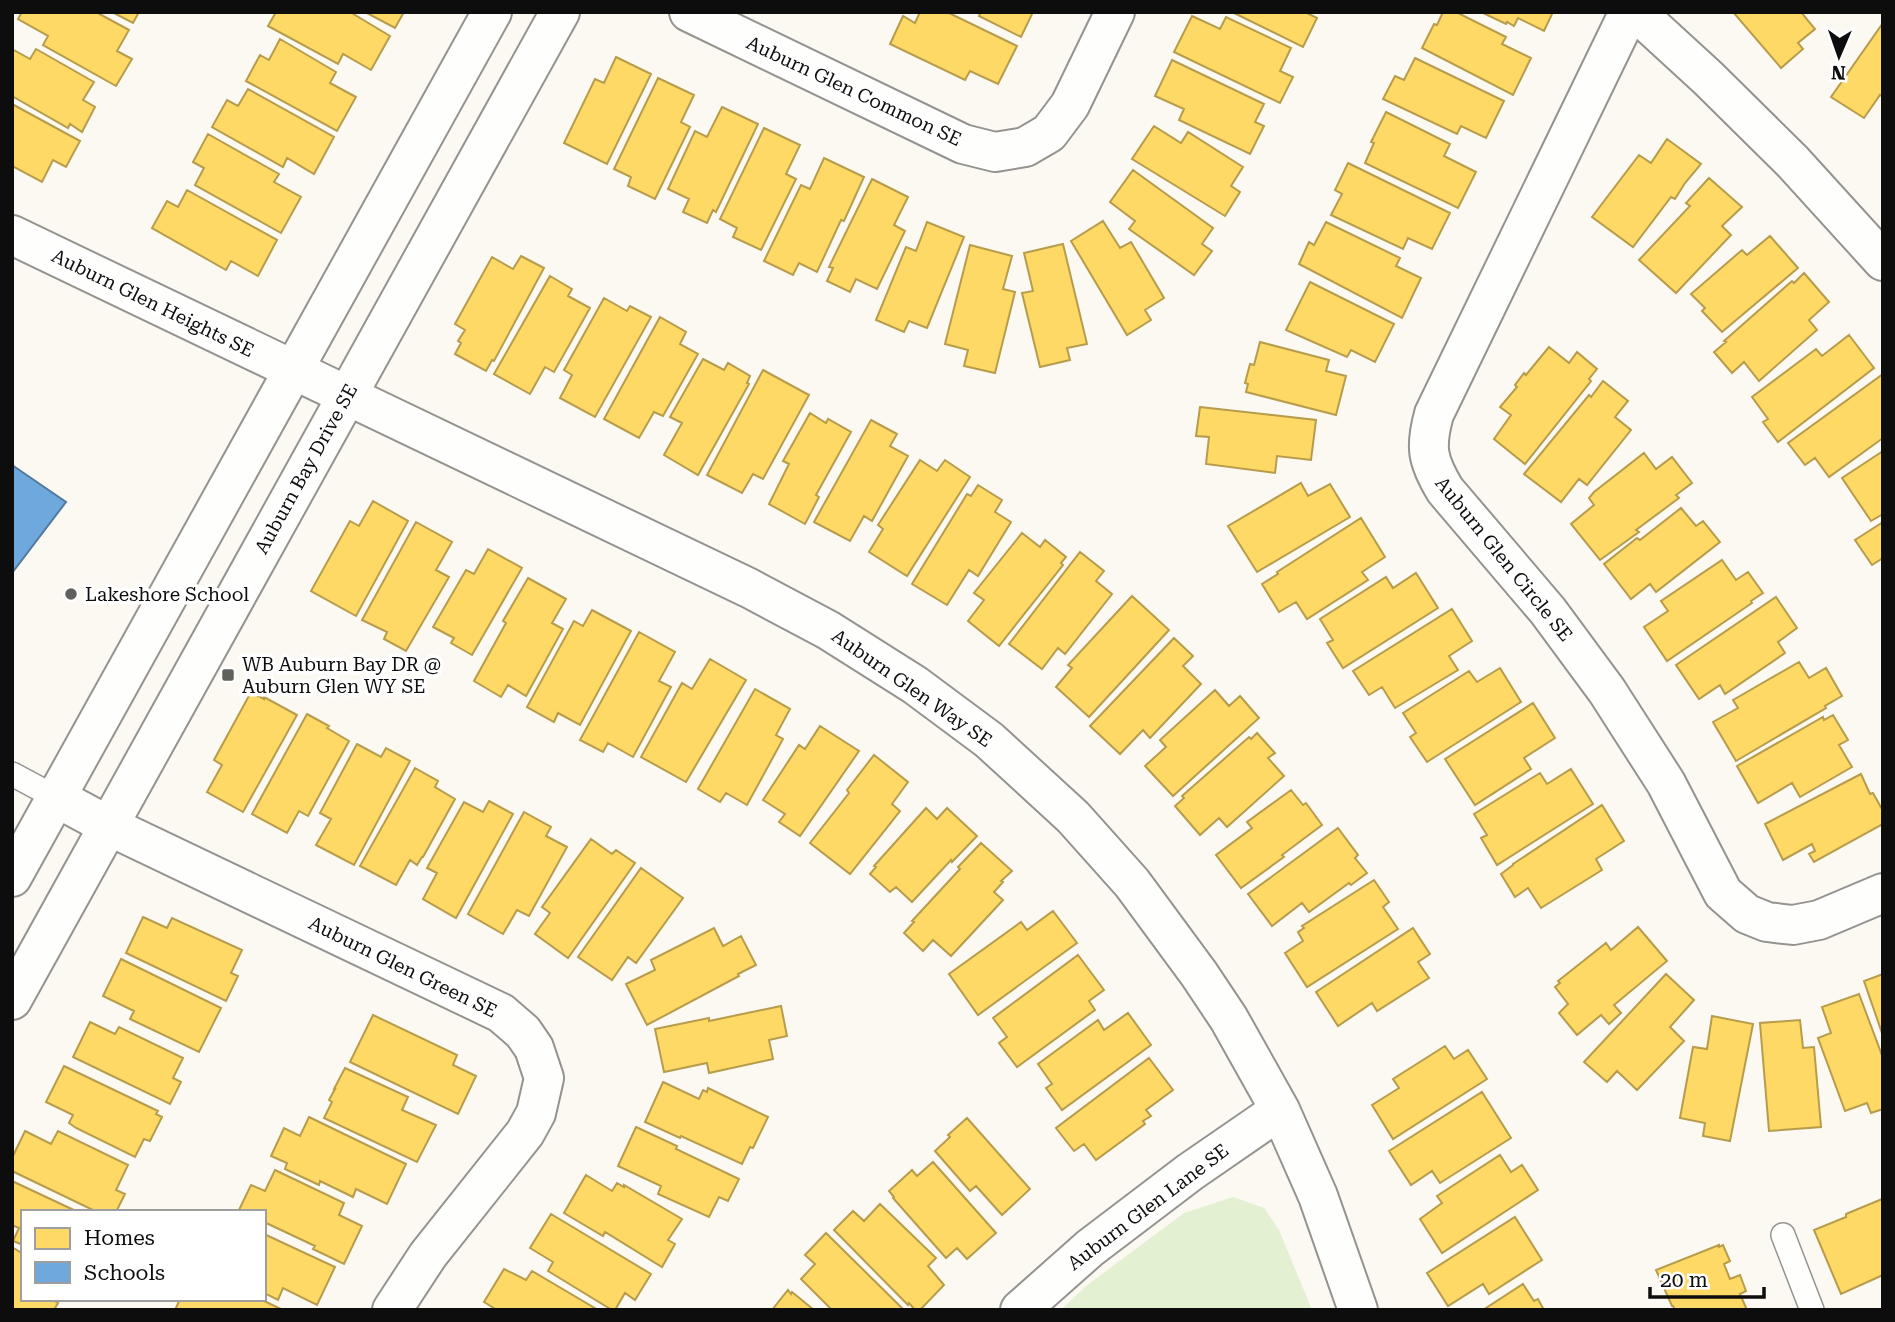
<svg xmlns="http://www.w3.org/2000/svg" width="1895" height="1322" viewBox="0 0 1895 1322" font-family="'Roboto Serif',serif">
  <rect width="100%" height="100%" fill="#fbf9f1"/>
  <path fill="#e4f0d2" d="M1233,1197L1264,1208L1279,1230L1312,1310H1061L1086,1286L1184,1213Z"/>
  <path fill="#ffd966" stroke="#b69c4b" stroke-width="2" d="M22,12H96L129,30L117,51L132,59L116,86L43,45L48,36L18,19Z
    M112,12H139L133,23Z
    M276,12H350L390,36L371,70L343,54L338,64L268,26Z
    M365,12H404L395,28Z
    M920,12H947L1017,46L998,84L970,71L965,80L890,44L903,16L915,23Z
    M976,12H1033L1021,37L979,16L980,14Z
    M1232,12H1305L1317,18L1303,47Z
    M1443,12H1456L1506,37L1502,44L1531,58L1513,95L1422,48L1434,24L1437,25Z
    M1481,12H1553L1544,31L1518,18L1514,26L1507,22L1506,24Z
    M1733,12H1801L1815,29L1798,43L1803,49L1781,68Z
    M1192,16L1220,29L1226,17L1291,48L1280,71L1293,77L1280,103L1174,52Z
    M1883,23V97L1880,95L1864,118L1831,97Z
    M280,39L336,72L330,83L356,97L337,131L246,81L260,55L269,60Z
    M12,49L30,59L36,49L94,82L83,100L95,107L82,132L70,124L68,128L12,96Z
    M616,57L651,74L607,164L564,143L595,79L604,83Z
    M1415,58L1504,101L1486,138L1461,126L1457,134L1383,99L1395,76L1404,80Z
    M1172,60L1264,104L1255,122L1264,126L1250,154L1179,120L1184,109L1155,96Z
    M658,78L694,95L681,122L690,127L655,199L628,186L631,177L614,169Z
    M248,89L334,137L314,174L287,158L283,167L212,127L227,100L238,106Z
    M12,104L80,141L66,167L53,160L42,182L12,166Z
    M722,107L758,124L716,212L713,210L707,223L683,212L689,199L668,189L695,131L707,137Z
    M1386,112L1450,144L1444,156L1476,172L1458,208L1365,163L1374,143L1371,142Z
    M1154,126L1181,143L1188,132L1243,167L1231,186L1240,192L1225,216L1132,159Z
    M764,128L800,145L786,174L796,179L761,250L733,237L737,228L720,219Z
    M208,134L279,174L274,182L301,197L281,233L195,185L204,168L193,162Z
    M1667,139L1701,164L1685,183L1675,199L1671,197L1633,247L1592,217L1639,155L1651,163Z
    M824,158L864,177L844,221L841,220L817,272L799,263L793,275L764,261L801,185L810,189Z
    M1348,163L1450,213L1432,249L1408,238L1403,249L1331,215L1342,194L1335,190Z
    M1133,170L1213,228L1202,244L1212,251L1194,275L1129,229L1135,221L1110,202Z
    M1709,178L1742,207L1722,226L1731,235L1676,293L1639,260L1690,206L1686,203Z
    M872,179L908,197L894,225L905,231L877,289L856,279L850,292L827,281L833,268L829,267Z
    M187,190L277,240L258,276L231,261L226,270L152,228L167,201L178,207Z
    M1103,221L1120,248L1131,242L1164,298L1145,310L1151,320L1127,335L1071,241Z
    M927,222L964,237L927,328L909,321L904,332L876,320L906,247L916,251Z
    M1326,222L1400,258L1396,266L1421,278L1402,318L1299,264L1309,242L1314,245Z
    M1770,236L1798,268L1722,332L1702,311L1705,308L1691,294L1742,250L1747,255Z
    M1063,244L1087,344L1067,348L1070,360L1040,367L1022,293L1033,291L1024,253Z
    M970,245L1012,256L1003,289L1015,292L995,373L964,366L968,350L945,344Z
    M521,256L544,268L494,361L492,360L486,371L455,354L461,343L458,341L465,330L455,324L492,257L513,269Z
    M1804,273L1829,302L1809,320L1817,330L1759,381L1744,362L1732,373L1714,352L1726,342L1724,341L1792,281L1794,283Z
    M550,276L572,289L568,296L590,308L554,372L545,367L530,394L494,374Z
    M1310,282L1394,324L1375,362L1351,350L1347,357L1286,330Z
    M604,298L627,311L630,306L651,317L595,417L560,398L572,375L564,370Z
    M660,317L686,332L680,344L698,354L663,416L654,412L639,438L604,419Z
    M1849,335L1874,368L1778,442L1763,422L1768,419L1752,397L1816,349L1822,356Z
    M1260,342L1329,360L1326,371L1346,376L1336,415L1246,392L1248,384L1245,383L1250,364L1254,365Z
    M1549,347L1569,363L1577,352L1597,369L1589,379L1591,381L1525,464L1494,439L1511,415L1500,407L1517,387L1515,385L1524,373L1526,375Z
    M703,359L724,370L728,363L750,376L747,383L749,384L698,475L664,455L682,423L670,417Z
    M763,370L809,395L763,479L753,474L742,493L707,475Z
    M1883,374V438L1829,477L1815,458L1805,465L1788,443Z
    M1603,381L1628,401L1615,417L1631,430L1587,485L1579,479L1561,502L1524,474L1589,395L1591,397Z
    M1200,407L1316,420L1311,460L1277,456L1275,473L1206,464L1209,437L1196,436Z
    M810,413L826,423L828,419L851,432L816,495L819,497L805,524L769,504L789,464L783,461Z
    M871,420L897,434L890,446L908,456L872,521L864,516L850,541L814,522Z
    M1883,451V514L1871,521L1842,478Z
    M1644,453L1656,469L1672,457L1692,483L1676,495L1679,498L1636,530L1639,532L1600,560L1571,524L1594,505L1589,498L1594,492Z
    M920,460L937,471L945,460L970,477L907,576L869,552L883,529L878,525Z
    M1301,483L1308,496L1330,484L1350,517L1257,572L1228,526Z
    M978,485L1002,500L995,512L1011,522L978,576L969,570L947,605L912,584L967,494L971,496Z
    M373,501L408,521L356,616L311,591L350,521L359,526Z
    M1681,508L1696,526L1703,521L1720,542L1656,592L1650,584L1631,599L1604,564L1637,538L1640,540Z
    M1361,518L1385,557L1362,572L1368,580L1307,619L1296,602L1279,612L1262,584L1278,574L1277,572Z
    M416,522L452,542L436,570L449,577L406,651L384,639L387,632L362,620Z
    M1883,522V558L1872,565L1855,540Z
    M1022,533L1040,547L1045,540L1066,557L1061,563L1063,565L999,646L968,621L984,600L974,593Z
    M488,549L522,568L472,655L451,643L454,638L433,627L466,570L474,574Z
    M1080,552L1104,571L1096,581L1112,594L1065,654L1058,648L1042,669L1009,644Z
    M1722,560L1736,580L1748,572L1763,593L1751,601L1752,603L1667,661L1644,627L1668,611L1661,601Z
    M1416,573L1438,608L1343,668L1327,643L1333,640L1320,619L1386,577L1393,588Z
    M528,578L566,599L552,623L563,629L526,696L508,685L501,697L474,681L506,623L503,621Z
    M1132,596L1169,630L1089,717L1056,687L1072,668L1068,665Z
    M1776,597L1797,628L1778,642L1785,653L1725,694L1720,685L1699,699L1676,665Z
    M1452,609L1472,641L1449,656L1458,670L1395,708L1382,687L1369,695L1353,671Z
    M592,610L631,631L580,725L558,713L554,722L527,707L574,621L583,626Z
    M639,632L675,652L659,681L671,687L633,757L608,743L603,752L580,740Z
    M1174,638L1193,656L1183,666L1201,684L1150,738L1143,730L1120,754L1090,726Z
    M710,659L746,680L686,782L641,757L682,683L692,689Z
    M1799,662L1809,678L1826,668L1842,696L1825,706L1826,708L1736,761L1713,722L1738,708L1733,700Z
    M1500,668L1521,702L1427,762L1410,737L1416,733L1403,713L1469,671L1477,682Z
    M755,689L790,709L776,735L783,739L747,805L726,793L720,802L698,789Z
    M1215,690L1229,706L1240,696L1259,718L1173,796L1145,766L1166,747L1160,740Z
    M251,692L264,699V697L297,715L243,812L207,792L222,765L214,760Z
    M1533,703L1555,738L1524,758L1531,769L1475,805L1445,759Z
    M307,714L329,726L327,728L349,741L308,816L299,811L287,833L252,814Z
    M1833,715L1848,740L1839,745L1852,767L1800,797L1792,783L1758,803L1737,766L1823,717L1824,720Z
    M820,726L859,751L800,836L779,822L785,814L763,800L799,745L805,749Z
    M1257,733L1275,753L1268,758L1284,776L1227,827L1219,818L1200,835L1175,806L1184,798L1182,796L1249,737L1251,739Z
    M357,744L381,757L386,748L410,761L354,865L316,845L331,819L320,813Z
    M874,755L908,782L892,804L900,811L850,874L810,843L849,793L847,790Z
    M415,768L438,781L435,787L455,799L423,857H422L417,865L410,860L396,885L360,866Z
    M1571,769L1593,804L1497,865L1481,838L1487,835L1474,814L1540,773L1547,784Z
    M1861,774L1870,794L1873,793L1883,811V824L1814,862L1809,854L1815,851L1812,844L1783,860L1765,824Z
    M1291,790L1303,805L1306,803L1322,825L1282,855L1284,857L1241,888L1216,855L1252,828L1247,822Z
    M489,801L513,814L456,918L423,899L437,873L427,868L464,802L483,812Z
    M1602,805L1624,841L1596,859L1602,870L1541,908L1528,888L1515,897L1501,874L1513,865V864Z
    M926,808L937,819L947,808L977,836L952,862L951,860L912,902L896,887L890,892L870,874L876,867L874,866Z
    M524,812L551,827L546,836L567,847L529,916L517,910L503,934L468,914Z
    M1338,828L1358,855L1355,858L1367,873L1351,885L1349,883L1309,912L1302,903L1272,926L1248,894Z
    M591,839L612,854L616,850L635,863L568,958L535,934L550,913L542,907Z
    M981,843L1012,871L1001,881L1003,882L994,892L1003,900L951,956L933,940L923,951L904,933L914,922L912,921L960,869L958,867Z
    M641,868L683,898L636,963L628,957L612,980L578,957Z
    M1374,880L1389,902L1383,907L1398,929L1307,987L1285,953L1303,941L1298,932L1304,928L1302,926Z
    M1053,911L1077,943L978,1015L949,974L1021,922L1027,930Z
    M143,917L167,928L172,918L242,950L231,973L238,976L226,1001L126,953Z
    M1638,927L1667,961L1614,1005L1621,1013L1609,1024L1601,1015L1577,1035L1559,1013L1568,1004L1555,987L1560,983L1558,981L1606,943L1611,950Z
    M714,928L723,946L741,936L756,965L738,974L739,976L647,1025L626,984L655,970L651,960Z
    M1413,928L1430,954L1418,962L1429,978L1377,1011L1372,1003L1338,1026L1316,992Z
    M1078,955L1104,990L1089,1001L1095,1010L1017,1067L999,1043L1007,1037L993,1018Z
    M121,959L221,1008L199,1052L130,1019L134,1011L103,996Z
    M1666,974L1694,1000L1670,1027L1684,1041L1637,1090L1617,1071L1607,1082L1584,1062Z
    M1883,974V1036L1864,981Z
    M1859,994L1883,1058V1109L1871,1113L1867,1103L1845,1111L1818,1038L1831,1033L1822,1007Z
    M781,1006L787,1036L769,1040L773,1059L709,1073L707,1063L664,1072L655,1029L709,1018V1021Z
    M1128,1013L1151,1045L1062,1110L1046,1088L1052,1084L1038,1064L1098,1020L1104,1030Z
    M373,1015L457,1055L453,1065L476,1076L458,1114L350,1062Z
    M1712,1016L1753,1024L1730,1141L1703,1136L1705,1123L1680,1118L1693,1047L1707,1049Z
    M1800,1020L1803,1048L1814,1047L1821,1127L1769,1131L1760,1023Z
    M90,1022L115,1034L119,1027L183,1058L173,1078L181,1082L170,1104L73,1057Z
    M1445,1046L1454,1059L1468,1050L1487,1079L1393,1139L1372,1105L1399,1088L1393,1079Z
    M1149,1058L1173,1090L1146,1110L1151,1116L1143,1121L1145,1124L1096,1160L1084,1144L1074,1151L1056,1128Z
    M64,1066L158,1111L156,1114L162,1117L150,1141L144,1139L135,1157L76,1128L69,1123L73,1115L46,1102Z
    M345,1068L408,1097L402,1110L436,1125L417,1162L324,1118L332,1102L329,1100L335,1089H334Z
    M663,1082L699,1099L703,1090L707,1092L708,1088L768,1117L753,1148L750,1147L742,1164L681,1136L680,1138L645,1122Z
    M1482,1092L1511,1138L1440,1183L1432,1171L1411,1185L1389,1151Z
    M309,1117L406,1164L387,1204L356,1189L353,1197L320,1181L319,1185L285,1169L287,1163L271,1156L284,1128L300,1136Z
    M967,1118L1030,1189L1002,1215L976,1186L970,1191L935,1151L950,1137L948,1135Z
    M636,1127L677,1146L676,1149L739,1179L728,1201L719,1197L709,1217L658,1194L661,1186L618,1166Z
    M25,1131L51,1144L58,1131L128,1165L116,1190L125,1194L116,1212H97L12,1171V1158Z
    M1500,1155L1511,1172L1522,1165L1538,1190L1442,1253L1420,1219L1442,1203L1437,1196Z
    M933,1162L996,1233L967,1259L957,1248L946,1258L893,1198L894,1197L889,1191L912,1170L917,1176Z
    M275,1170L344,1203L339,1215L362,1226L344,1264L313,1249L315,1246L264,1222V1212H244L239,1210L251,1185L265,1191Z
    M586,1175L612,1191L617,1183L624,1187V1185L682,1219L668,1240L675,1244L662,1267L605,1232L603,1236L564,1213Z
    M12,1181L78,1212H23V1245L13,1241L19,1228L12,1225Z
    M1882,1199L1883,1275L1841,1294L1814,1230L1846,1217V1214Z
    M880,1204L936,1258L928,1266L944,1285L920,1310H915L909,1303L908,1305L834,1230L853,1211L864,1221Z
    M551,1214L651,1274L635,1300L625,1293L615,1310H612L548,1271L553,1262L530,1248Z
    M1515,1217L1542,1260L1489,1294L1483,1284L1448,1306L1427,1273Z
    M826,1233L904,1310H832L801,1279L815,1264L805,1255Z
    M264,1234L335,1267L317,1305L283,1288L278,1300L264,1293Z
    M1719,1245V1247L1723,1245L1730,1261L1724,1264L1730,1279L1740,1275L1746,1291L1740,1294L1747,1310H1675L1673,1306H1672L1656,1270Z
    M12,1247L23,1254V1299H51L58,1303L54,1310H12Z
    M504,1269L526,1280L532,1271L598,1310H497L484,1302Z
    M1523,1284L1534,1301L1538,1299L1544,1310H1483Z
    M788,1290L791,1294L792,1292L814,1310H772Z
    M180,1299H260L283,1310H175Z"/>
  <path fill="#6fa8dc" stroke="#527a9e" stroke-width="2" d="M12,465L66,502L12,573Z"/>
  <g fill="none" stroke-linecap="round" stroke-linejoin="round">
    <g stroke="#949390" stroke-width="26">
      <path id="service" d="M12,774L57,798
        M1783,1235L1812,1310"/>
    </g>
    <g stroke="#949390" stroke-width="42">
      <path id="minor" d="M689,12L963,144L995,152L1025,147L1049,133L1070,105L1115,12
        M1629,12L1434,414C1425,447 1427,460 1445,490L1548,611L1607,691L1666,783L1723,893L1747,914L1767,922L1793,925L1819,920L1883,893
        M1636,12L1708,78L1792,161L1883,261
        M12,235L749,588L828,630L915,685L989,740L1073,817L1132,883L1199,974L1229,1019L1280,1110L1318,1196L1358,1310
        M57,798L109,826L501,1013L523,1032L534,1048L544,1078L536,1113L525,1133L428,1255L392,1310
        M1020,1310L1090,1248L1190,1172L1280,1110"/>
    </g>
    <g stroke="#949390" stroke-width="42">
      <path id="tertiary" d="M12,877L492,12
        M12,1000L560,12"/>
    </g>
    <use href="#service" stroke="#fefefd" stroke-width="23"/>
    <use href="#minor" stroke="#fefefd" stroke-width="38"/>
    <use href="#tertiary" stroke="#fefefd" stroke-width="38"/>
  </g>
  <g fill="#60605d" stroke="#fff" stroke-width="2.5">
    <circle cx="71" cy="594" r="7"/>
    <rect x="221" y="668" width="14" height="14" rx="3.5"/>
  </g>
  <g text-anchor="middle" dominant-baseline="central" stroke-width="7" stroke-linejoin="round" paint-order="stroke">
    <g font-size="19" fill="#0d0d0d" stroke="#fff">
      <text transform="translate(854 91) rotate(25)">Auburn Glen Common SE</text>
      <text transform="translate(153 303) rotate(26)">Auburn Glen Heights SE</text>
      <text transform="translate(306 469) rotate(-61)">Auburn Bay Drive SE</text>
      <text transform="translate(1504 559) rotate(51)">Auburn Glen Circle SE</text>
      <text transform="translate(912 688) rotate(35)">Auburn Glen Way SE</text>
      <text transform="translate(403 967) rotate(26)">Auburn Glen Green SE</text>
      <text transform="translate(1148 1207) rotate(-37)">Auburn Glen Lane SE</text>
    </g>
    <g font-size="19" fill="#0d0d0d" stroke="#fff" text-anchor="start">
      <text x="85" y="594">Lakeshore School</text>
      <text x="242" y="664">WB Auburn Bay DR @<tspan x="242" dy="22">Auburn Glen WY SE</tspan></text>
    </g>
  </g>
  <rect width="1895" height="1322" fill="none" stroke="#0d0d0d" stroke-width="28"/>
  <rect x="21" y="1210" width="245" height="91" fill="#ffffff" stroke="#9e9e9e" stroke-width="2"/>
  <rect x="35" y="1228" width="35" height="21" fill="#ffd966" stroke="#9e9e9e" stroke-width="2"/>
  <text x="84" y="1245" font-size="21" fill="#0d0d0d">Homes</text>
  <rect x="35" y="1262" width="35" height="21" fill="#6fa8dc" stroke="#9e9e9e" stroke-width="2"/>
  <text x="84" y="1280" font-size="21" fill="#0d0d0d">Schools</text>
  <g transform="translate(1839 56) rotate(182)" stroke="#ffffff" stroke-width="5" paint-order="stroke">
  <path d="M0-5L12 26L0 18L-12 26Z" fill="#0d0d0d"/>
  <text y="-10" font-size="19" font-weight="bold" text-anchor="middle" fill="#0d0d0d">N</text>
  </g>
  <path d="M1650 1287v10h114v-10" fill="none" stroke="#0d0d0d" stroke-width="3.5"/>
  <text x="1660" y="1287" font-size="21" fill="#0d0d0d" stroke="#ffffff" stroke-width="5" paint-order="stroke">20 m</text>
</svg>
